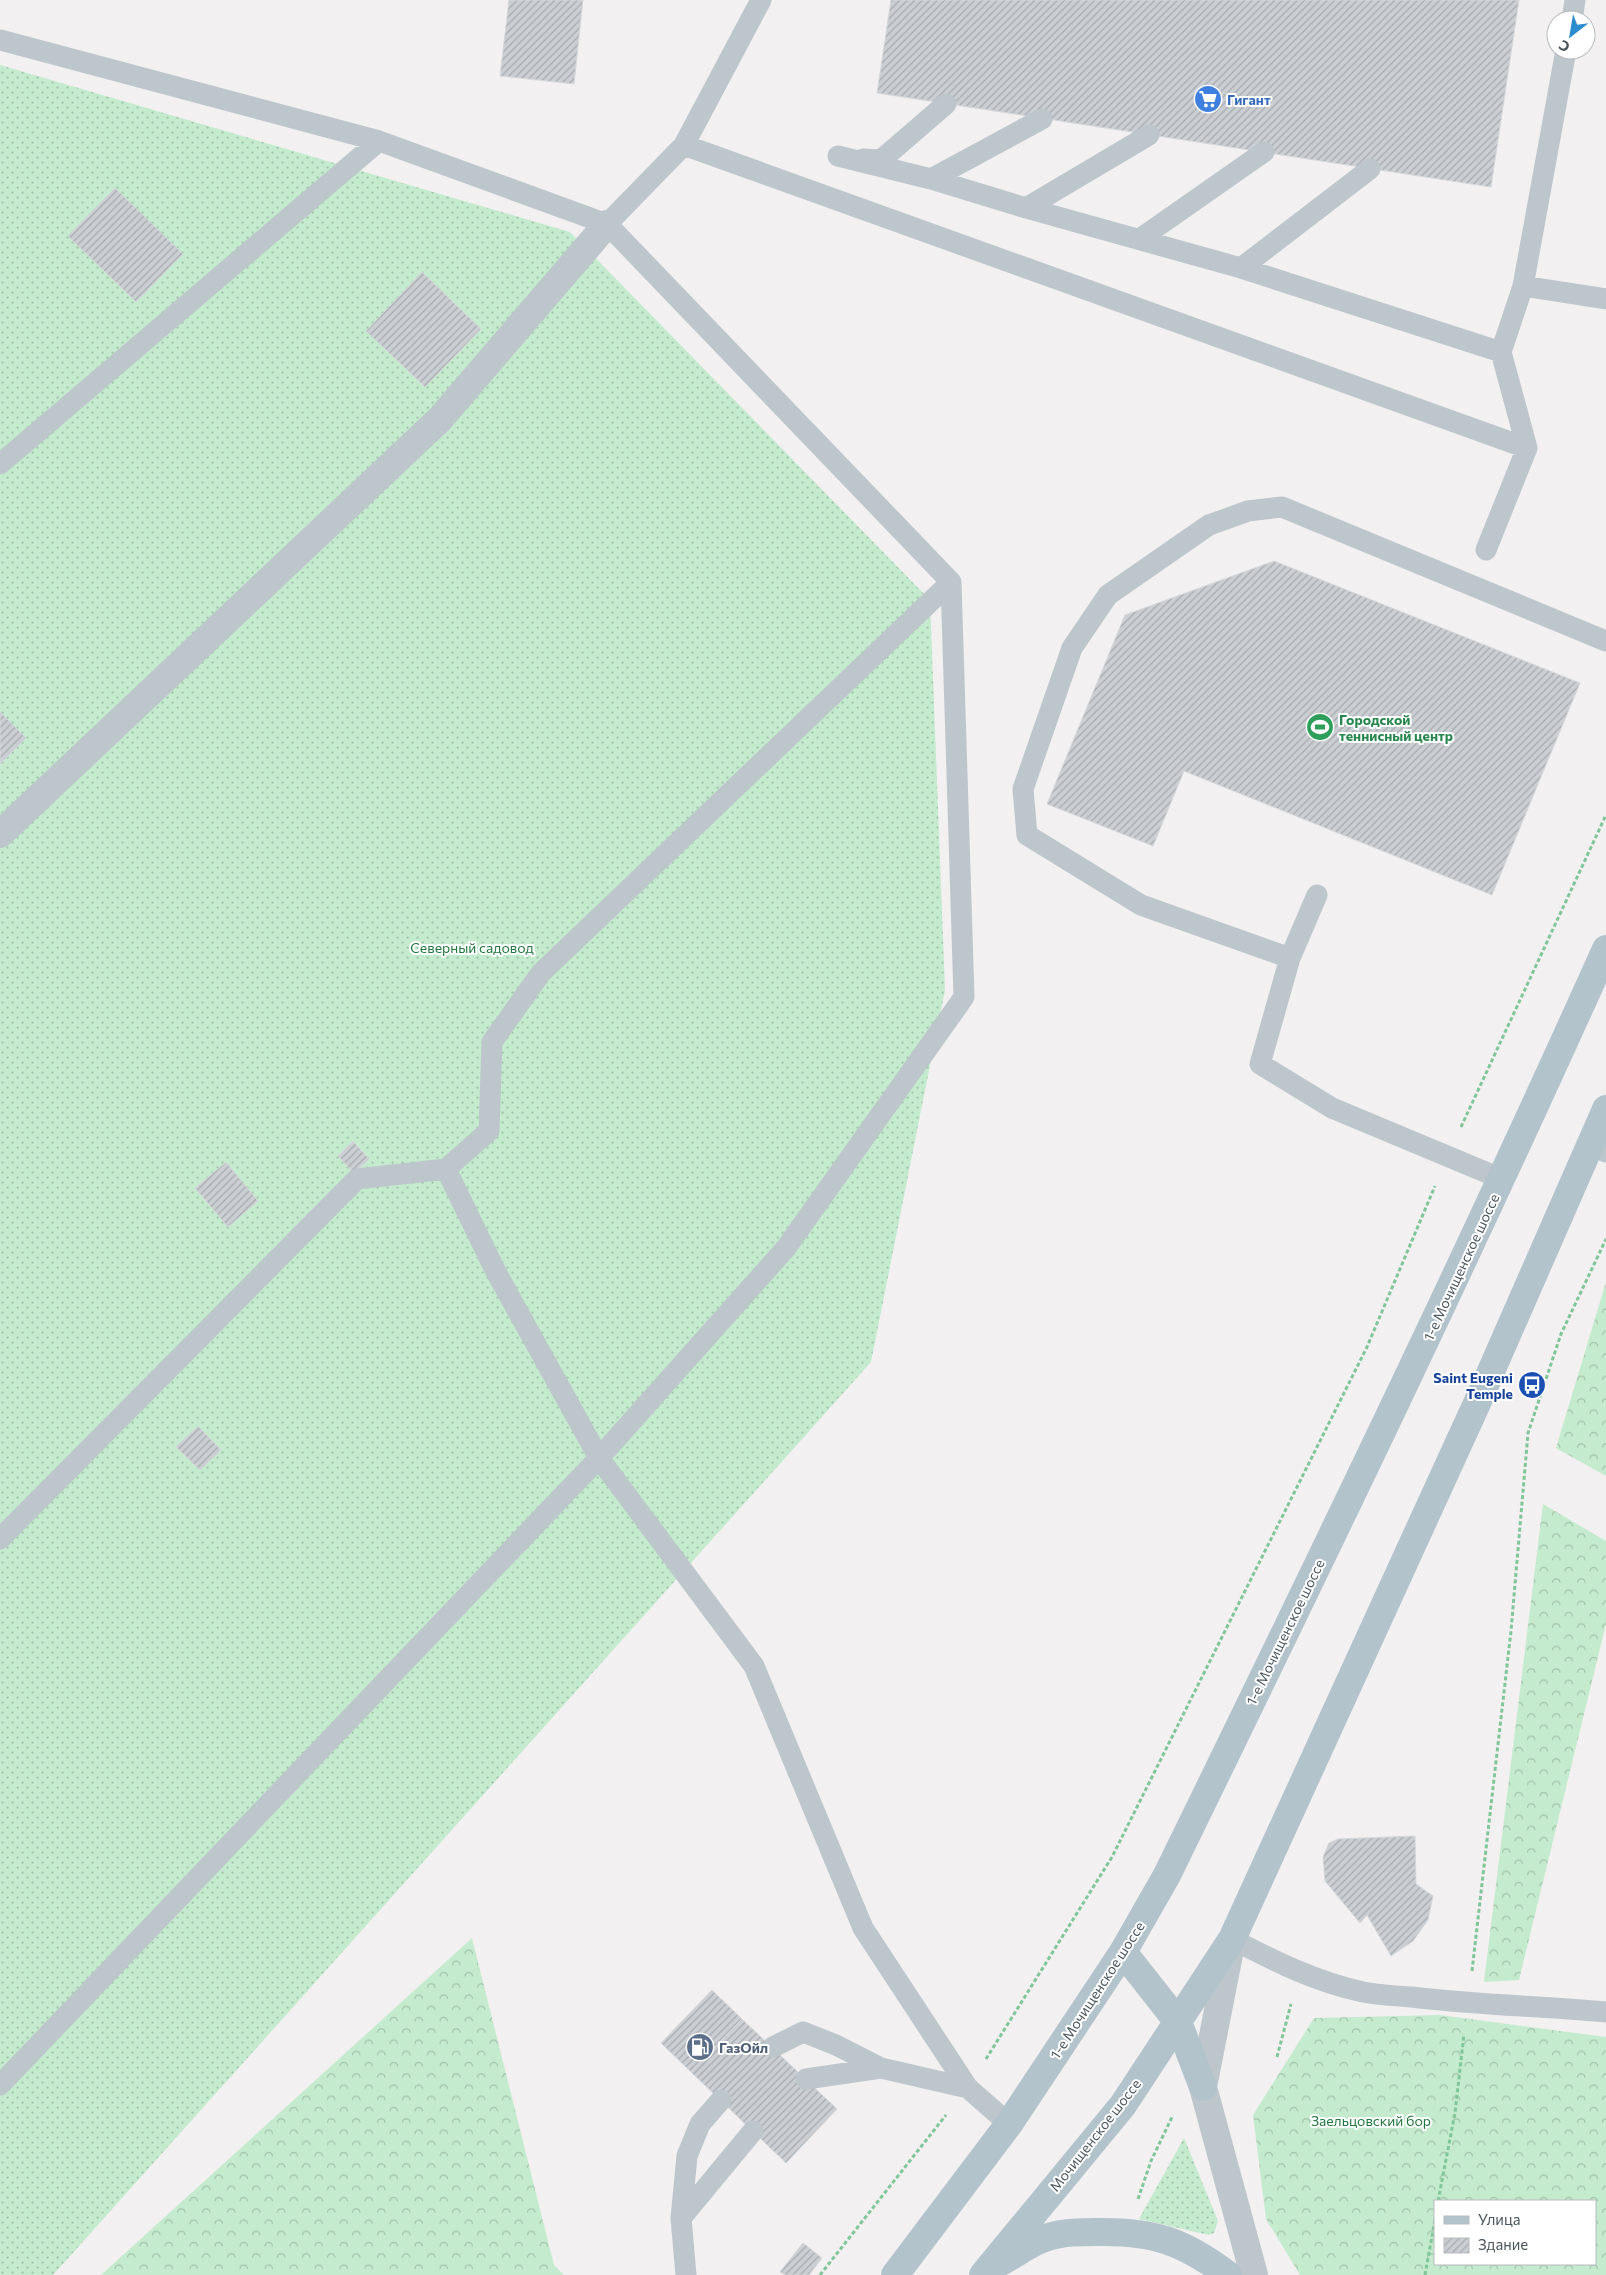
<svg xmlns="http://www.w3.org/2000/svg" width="1606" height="2275" viewBox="0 0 1606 2275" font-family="Commissioner,sans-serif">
  <defs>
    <pattern id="grass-dots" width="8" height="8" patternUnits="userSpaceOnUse" patternTransform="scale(1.25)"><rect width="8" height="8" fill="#c4ebcd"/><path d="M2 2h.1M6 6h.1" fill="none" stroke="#a1c1aa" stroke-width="1.8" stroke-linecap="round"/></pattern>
    <pattern id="forest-crowns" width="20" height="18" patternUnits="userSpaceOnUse" patternTransform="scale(1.25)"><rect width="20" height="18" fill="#c4ebcd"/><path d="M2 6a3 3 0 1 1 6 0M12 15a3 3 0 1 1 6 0" fill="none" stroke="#a1c1aa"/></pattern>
    <pattern id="building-hatch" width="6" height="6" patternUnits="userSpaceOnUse" patternTransform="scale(1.25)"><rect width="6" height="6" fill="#cbced2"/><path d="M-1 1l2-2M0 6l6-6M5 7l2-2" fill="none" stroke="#a7aaae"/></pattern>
  </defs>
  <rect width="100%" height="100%" fill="#f2f0f1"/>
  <path fill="url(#grass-dots)" d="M0,65L570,232L930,600L945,990L871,1362L53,2275H0Z
    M1184,2138L1218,2221L1214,2233L1209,2235L1139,2219Z"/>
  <path fill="url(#forest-crowns)" fill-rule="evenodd" d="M1606,1282V1476L1556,1448Z
    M1543,1504L1606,1541V1624L1519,1980L1484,1982Z
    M472,1938L554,2265L564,2275H101Z
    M1440,2015L1606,2037V2275H1300L1266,2219L1253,2115L1314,2018ZM1595,2201V2264H1435V2201Z"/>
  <path fill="url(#building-hatch)" stroke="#d5d8db" d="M509,0H583L574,84L500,76Z
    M891,0H1519L1491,187L877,93Z
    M115,188L183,254L136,302L68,236Z
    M422,272L481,329L425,387L366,331Z
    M1274,561L1580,683L1492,895L1184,771L1153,846L1047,804L1125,615Z
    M0,712L26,738L0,764Z
    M353,1141L369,1159L354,1173L338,1156Z
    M226,1162L258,1201L228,1227L195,1188Z
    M198,1426L221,1450L200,1470L176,1447Z
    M1415,1836L1416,1884L1433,1896L1428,1920L1413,1941L1391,1956L1367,1915L1360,1923L1325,1881L1323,1857L1329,1843L1338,1839Z
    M712,1990L742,2019L691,2072L661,2043Z
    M742,2019L837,2109L786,2163L691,2072Z
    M803,2243L822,2258L809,2275H785L780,2272Z"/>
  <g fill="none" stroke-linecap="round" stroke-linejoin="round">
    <path stroke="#7fc699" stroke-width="3" stroke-dasharray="4 2.5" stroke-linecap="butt" d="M1461,1127L1606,815
      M1472,1971L1511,1631L1528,1433L1561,1334L1606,1239
      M1277,2057L1291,2004
      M986,2059L1112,1857L1367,1347L1435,1186
      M1138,2199L1151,2161L1173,2115
      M1438,2201L1455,2113L1464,2034
      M820,2275L946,2115
      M1425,2275L1435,2220"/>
    <path stroke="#bdc6cb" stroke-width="21" d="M1572,20L1575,0
      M0,40L379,141L607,224L951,582L964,997L786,1248L599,1458L0,2085
      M684,145L1527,448L1501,352L1523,286L1566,50
      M838,156L931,179L1026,208L1241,268L1501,352
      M863,159L881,160L946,104
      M931,179L1042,119
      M1026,208L1149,135
      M607,224L684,145L761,0
      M1141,238L1264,152
      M1241,268L1370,169
      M1523,286L1606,299
      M0,464L379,141
      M1486,550L1527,448
      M1317,895L1290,958L1260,1064L1332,1108L1502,1179
      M1290,958L1141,905L1027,835L1023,789L1072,648L1108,595L1209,525L1248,511L1282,507L1606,641
      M1590,1144L1606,1152
      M446,1169L496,1272L599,1458L754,1666L863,1928L968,2088L1009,2124
      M0,1539L357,1179L446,1169L489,1131L492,1042L541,973L951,582
      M1232,1939C1274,1961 1316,1982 1363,1992C1379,1995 1396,1996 1412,1997C1476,2005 1541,2006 1606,2012
      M773,2047L803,2032L836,2045L881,2068
      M806,2079L881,2068L968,2088
      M681,2218L687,2156L700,2124L721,2100
      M686,2275L681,2218L753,2131"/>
    <path stroke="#bdc6cb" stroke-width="28" d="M0,834L440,419L607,224"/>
    <path stroke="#bdc6cb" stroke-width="28" d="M1232,1939L1203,2087L1254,2275"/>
    <path stroke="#b3c3cc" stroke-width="28" d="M1123,1952L1178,2022L1203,2087
      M1001,2262C1016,2254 1032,2241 1048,2237C1064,2232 1081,2232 1097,2232C1153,2231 1183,2241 1228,2275
      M895,2275L1009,2124L1123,1952L1167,1875C1317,1568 1466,1261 1606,949
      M983,2275L1123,2105L1232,1939L1478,1401L1606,1109"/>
  </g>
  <defs>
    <g id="supermarket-disc" transform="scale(1.4375)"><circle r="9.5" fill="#3f7fe0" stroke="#fff"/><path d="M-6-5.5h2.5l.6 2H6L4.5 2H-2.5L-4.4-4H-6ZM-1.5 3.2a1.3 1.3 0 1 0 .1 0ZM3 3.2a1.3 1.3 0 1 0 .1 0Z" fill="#fff"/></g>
    <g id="stadium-disc" transform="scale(1.4375)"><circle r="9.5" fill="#2e9e5b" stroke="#fff"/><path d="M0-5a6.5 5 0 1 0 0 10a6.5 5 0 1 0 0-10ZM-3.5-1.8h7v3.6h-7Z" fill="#fff"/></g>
    <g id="bus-disc" transform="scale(1.4375)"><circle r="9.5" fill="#1a4fb4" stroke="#fff"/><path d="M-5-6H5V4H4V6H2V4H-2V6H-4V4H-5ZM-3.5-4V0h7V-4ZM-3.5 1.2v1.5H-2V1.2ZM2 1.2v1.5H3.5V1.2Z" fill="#fff"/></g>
    <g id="fuel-disc" transform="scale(1.4375)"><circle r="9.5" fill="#5c6f8a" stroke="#fff"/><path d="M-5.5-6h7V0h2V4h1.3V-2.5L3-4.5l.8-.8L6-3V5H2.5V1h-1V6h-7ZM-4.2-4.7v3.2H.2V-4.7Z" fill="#fff"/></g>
  </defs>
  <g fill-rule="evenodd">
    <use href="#supermarket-disc" x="1208" y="99"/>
    <use href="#stadium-disc" x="1320" y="727"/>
    <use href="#bus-disc" x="1532" y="1385"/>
    <use href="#fuel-disc" x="700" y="2047"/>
  </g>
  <g text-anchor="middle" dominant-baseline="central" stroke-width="4" stroke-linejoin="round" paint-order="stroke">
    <g font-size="14" font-weight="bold" fill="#366cbe" stroke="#fff" text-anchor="start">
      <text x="1227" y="99">Гигант</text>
    </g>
    <g font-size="14" font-weight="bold" fill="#27864d" stroke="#fff" text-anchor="start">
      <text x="1339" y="719">Городской<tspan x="1339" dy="16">теннисный центр</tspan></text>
    </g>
    <g font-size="14" fill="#21773f" stroke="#fff">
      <text x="472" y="947">Северный садовод</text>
      <text x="1371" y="2120">Заельцовский бор</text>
    </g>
    <g font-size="14" fill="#4a565c" stroke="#fff">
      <text transform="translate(1461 1267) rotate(-65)">1-е Мочищенское шоссе</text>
      <text transform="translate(1285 1632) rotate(-64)">1-е Мочищенское шоссе</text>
      <text transform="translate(1097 1990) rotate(-57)">1-е Мочищенское шоссе</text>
      <text transform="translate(1095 2135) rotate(-52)">Мочищенское шоссе</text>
    </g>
    <g font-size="14" font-weight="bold" fill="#164399" stroke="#fff" text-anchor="end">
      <text x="1513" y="1377">Saint Eugeni<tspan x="1513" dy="16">Temple</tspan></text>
    </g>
    <g font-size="14" font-weight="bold" fill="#4e5e75" stroke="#fff" text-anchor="start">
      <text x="719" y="2047">ГазОйл</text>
    </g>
  </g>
  <rect x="1434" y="2200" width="162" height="65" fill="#ffffff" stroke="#b7bbbe"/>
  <rect x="1444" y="2216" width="25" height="8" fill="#b3c3cc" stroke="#b7bbbe"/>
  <text x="1478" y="2225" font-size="15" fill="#4a565c">Улица</text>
  <rect x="1444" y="2238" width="25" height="15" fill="url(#building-hatch)" stroke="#b7bbbe"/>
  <text x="1478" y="2250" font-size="15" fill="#4a565c">Здание</text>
  <g transform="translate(1571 35) rotate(211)"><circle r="24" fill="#ffffff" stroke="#b7bbbe"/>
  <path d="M0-4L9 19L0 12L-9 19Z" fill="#2c8cd0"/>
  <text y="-8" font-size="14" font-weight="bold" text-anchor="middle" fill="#4a565c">С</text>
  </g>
</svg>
